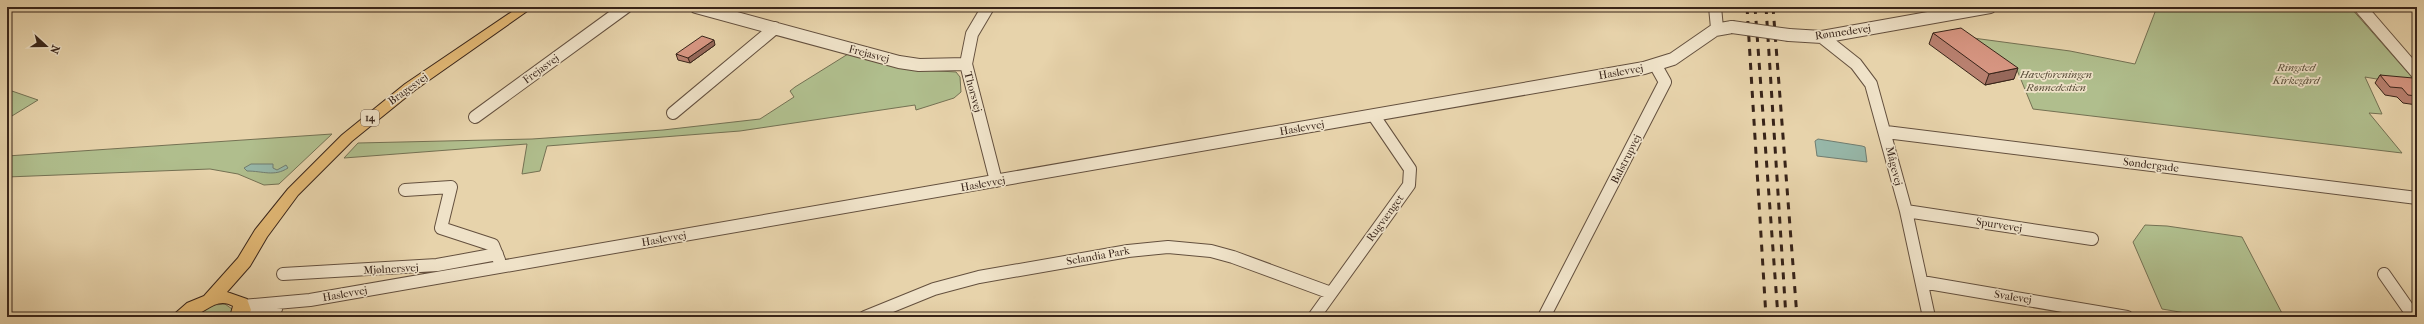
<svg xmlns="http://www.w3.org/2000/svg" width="2424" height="324" viewBox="0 0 2424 324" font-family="'IM FELL French Canon',serif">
  <rect width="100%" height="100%" fill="#e7d3ab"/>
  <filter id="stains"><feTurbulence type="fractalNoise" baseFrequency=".005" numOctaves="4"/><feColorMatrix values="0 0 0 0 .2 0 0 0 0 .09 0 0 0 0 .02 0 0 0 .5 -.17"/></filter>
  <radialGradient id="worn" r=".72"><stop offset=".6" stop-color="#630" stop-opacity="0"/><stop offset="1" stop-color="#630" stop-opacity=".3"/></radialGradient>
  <path fill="#b0be8d" stroke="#747153" d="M2157,7H2350L2417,83V86L2365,77L2382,114L2369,113L2402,153L2033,109L2017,70L1973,38L2070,51L2135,64Z
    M848,54L906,69L956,72L960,77L961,92L954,98L916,110L915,105L740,131L547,146L540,171L522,174L527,144L344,158L358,143L532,139L663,130L760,119L794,97L790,91L795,87Z
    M7,90H9L38,100L7,119Z
    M332,134L279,184L264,185L238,174L210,169L7,177V156Z
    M2145,225L2167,226L2242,237L2284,317H2209L2162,309L2133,242Z
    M225,304L232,309L230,317H188L214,305Z"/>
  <path fill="#97b8aa" stroke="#717d70" d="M1818,139L1862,146L1865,147L1867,162L1817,156L1815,141Z
    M251,164H273V168L277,170L286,165L288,168C274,177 263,171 247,171L244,168Z"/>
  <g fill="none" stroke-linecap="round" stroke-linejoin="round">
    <g stroke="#64503e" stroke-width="14">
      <path id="minor" d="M696,7L899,62L919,65L966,64
        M988,7L972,34L966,64L996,181
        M1715,7L1717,28
        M2360,7L2417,73
        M1789,35L1822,37L1990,7
        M1822,37L1856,64L1871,84L1906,211L1929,317
        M673,113L775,28
        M475,117L626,7
        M1886,132L2417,198
        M405,190L451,187L441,228L493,245L499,260
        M1906,211L2092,239
        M283,274L437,265L497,254
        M2384,274L2414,317
        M1922,282L2127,317
        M242,306L310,300L1644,68L1673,59L1715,30L1732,27
        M244,317L276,309
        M865,317L934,289L979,277L1128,251L1168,247L1211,251L1233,257L1331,293
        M1314,317L1409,185L1410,169L1374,116
        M1544,317L1665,82L1656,66"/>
    </g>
    <g stroke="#382419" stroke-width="2">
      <path id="major" d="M519,7H533L415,90L352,141L298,195L267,237L250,266L227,292L247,299L251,310L248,317H230L233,306C217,296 205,313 191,317C186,319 177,317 171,317L187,303L204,296L238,258L255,230L288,189L342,135L405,84Z"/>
    </g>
    <use href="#minor" stroke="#efe2c8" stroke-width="12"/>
    <use href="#major" fill="#e4ba76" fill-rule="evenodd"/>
    <path stroke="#382419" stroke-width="3" stroke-dasharray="7 7" stroke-linecap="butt" d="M1747,7L1766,317
      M1755,7L1778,317
      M1766,7L1786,317
      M1773,7L1797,317"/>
    <g stroke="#64503e" stroke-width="14" stroke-linecap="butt">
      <path id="minor-bridge" d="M1732,27L1789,35"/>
    </g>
    <use href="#minor-bridge" stroke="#efe2c8" stroke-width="12"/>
  </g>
  <path fill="#b8806f" stroke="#382419" d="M1933,33L2014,79L1985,85L1929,44Z
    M715,45L690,63L678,60L676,54Z
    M2380,75L2417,83V105L2403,103L2397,97L2385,95L2375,83Z"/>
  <path fill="#96685a" stroke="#382419" d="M714,40L715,45L690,63L688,58Z
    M2018,68L2014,79L1985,85L1989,74Z"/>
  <path fill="#d69581" stroke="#382419" d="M1961,28L2018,68L1989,74L1933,33Z
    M702,36L714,40L688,58L676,54Z
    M2380,75L2413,78L2417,83V96L2408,95L2402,88L2390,87Z"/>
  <g text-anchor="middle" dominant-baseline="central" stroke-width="3.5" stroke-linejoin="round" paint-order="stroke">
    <rect fill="#efe2c8" stroke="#6f5d4e" stroke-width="1" x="361" y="110" width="18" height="16" rx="3"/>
    <g font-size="10" font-weight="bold" fill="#382419">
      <text x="370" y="118">14</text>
    </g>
    <g font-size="11" fill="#382419" stroke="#efe2c8">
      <text transform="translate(1843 32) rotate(-8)">Rønnedevej</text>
      <text transform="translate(869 54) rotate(15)">Frejasvej</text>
      <text transform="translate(541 69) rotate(-36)">Frejasvej</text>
      <text transform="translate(1621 72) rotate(-10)">Haslevvej</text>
      <text transform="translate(408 89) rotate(-36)">Bragesvej</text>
      <text transform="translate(973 92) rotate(75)">Thorsvej</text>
      <text transform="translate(1302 128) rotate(-10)">Haslevvej</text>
      <text transform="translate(1626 159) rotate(-63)">Balstrupvej</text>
      <text transform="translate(2151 165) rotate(7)">Søndergade</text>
      <text transform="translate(1894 166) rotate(76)">Mågevej</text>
      <text transform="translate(983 184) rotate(-10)">Haslevvej</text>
      <text transform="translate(1385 218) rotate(-54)">Rugvænget</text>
      <text transform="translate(1999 225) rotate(9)">Spurvevej</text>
      <text transform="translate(664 239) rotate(-10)">Haslevvej</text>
      <text transform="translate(1098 256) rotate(-10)">Selandia Park</text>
      <text transform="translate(391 269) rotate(-3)">Mjølnersvej</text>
      <text transform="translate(345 294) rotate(-10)">Haslevvej</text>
      <text transform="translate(2013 297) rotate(9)">Svalevej</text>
    </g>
    <g font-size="11" font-style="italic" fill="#564a36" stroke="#efe2c8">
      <text x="2296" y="67">Ringsted<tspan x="2296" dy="13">Kirkegård</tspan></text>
      <text x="2056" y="74">Haveforeningen<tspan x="2056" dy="13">Rønnedestien</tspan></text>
    </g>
  </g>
  <rect width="2424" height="324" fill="none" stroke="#e7d3ab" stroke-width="24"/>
  <rect x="8" y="8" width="2408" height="308" fill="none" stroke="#382419" stroke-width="2"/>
  <rect x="12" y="12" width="2400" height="300" fill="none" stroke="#382419"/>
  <g transform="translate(46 46) rotate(111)" stroke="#efe2c8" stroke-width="3" paint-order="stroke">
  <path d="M0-3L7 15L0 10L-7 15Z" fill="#382419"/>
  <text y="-6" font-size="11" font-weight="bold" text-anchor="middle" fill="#382419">N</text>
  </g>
  <rect width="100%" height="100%" filter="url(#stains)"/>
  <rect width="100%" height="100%" fill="url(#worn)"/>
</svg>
